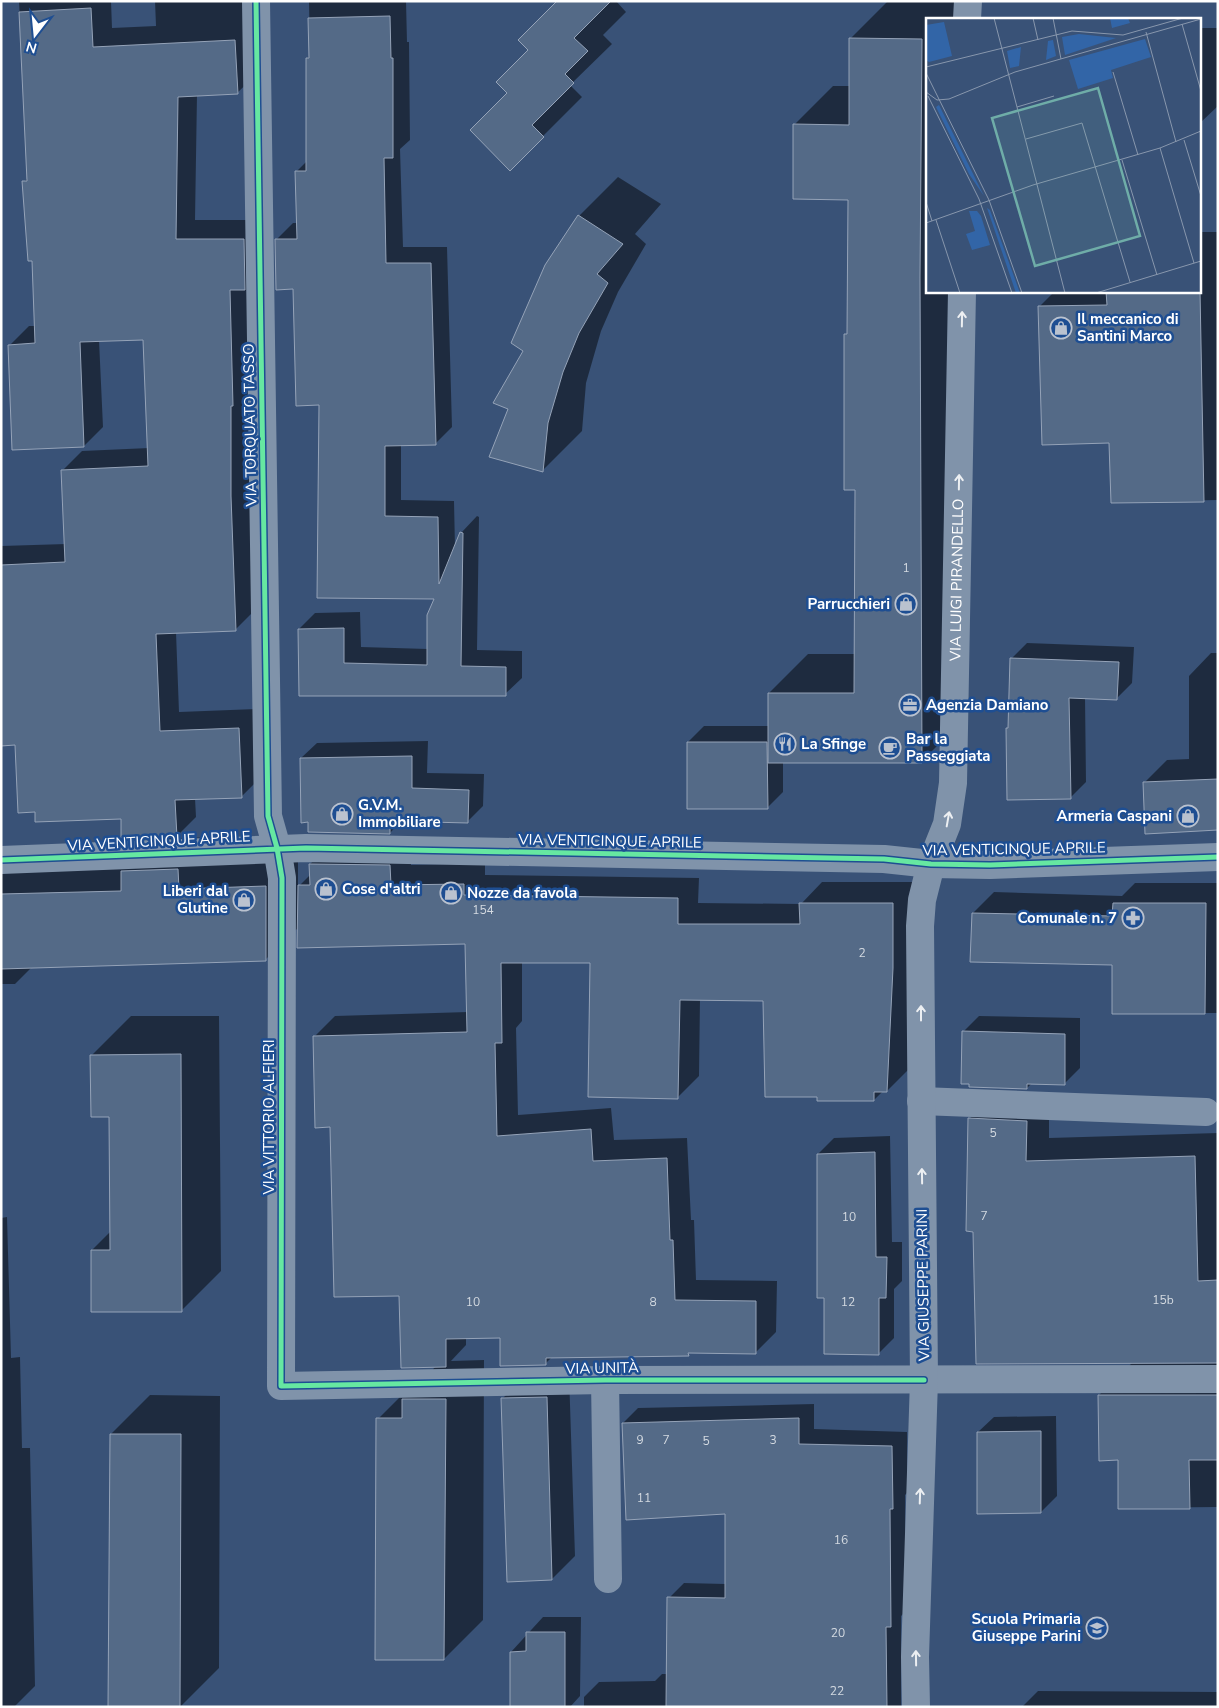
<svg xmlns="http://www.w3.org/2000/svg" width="1219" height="1708" viewBox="0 0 1219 1708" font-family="'Nunito Sans',sans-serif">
  <rect width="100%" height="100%" fill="#395277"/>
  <path fill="#0007" d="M19,1H111L112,28L156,26L155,1H245L257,74L237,93L197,95L195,220H263L255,610L235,630L176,632L179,712L258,709L261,777L241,797L195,798L196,817L174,839L210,837L211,858L298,855V887L311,874L310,864L332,843L411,845V865L485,863V875L699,878L698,903L801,904L822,882H914L908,1070L887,1091H883L874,1100L818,1096L765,999H700L699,1076L678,1097L591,962H522V1021L516,1028L518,1115L611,1108L614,1140L687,1138L691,1220H694L696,1280L777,1281L776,1332L755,1353L690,1352L688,1354L553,1356L545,1364L501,1337H466V1345L451,1361L484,1360L483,1620L444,1659L378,1419L417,1380H423L436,1366L400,1295L331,1126L314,1037L335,1016L468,1012L466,942L299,927L265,960L33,966L15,984H1V863L134,860L157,837L122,818L36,811L17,744H1V546L66,544L62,471L82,451L149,448L144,339L99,340L103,427L84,446L10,345L29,326H36L33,260L24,182L28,178Z
    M309,1H406L407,42H409L410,140L400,149L403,247H447L452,427L435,444H401V500L454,501L455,548L461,533L477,516L479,517L477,650L522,651V678L505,694L300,695L299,629L315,613L360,612L361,647L428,649L436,597H319L320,404L295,288L276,240L293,223H298L296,172L307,161V59L310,55Z
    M558,1H616L626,12L603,35L612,44L570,85L582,97L510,169L509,93L530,50Z
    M888,1H961V19H928V291H959L960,723L921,762H783V792L767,808L688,742L704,726H769V693L808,654H856V489L846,335L849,332V198L794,125L833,86H850V39Z
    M1200,28H1218V106L1200,123Z
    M618,177L661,204L635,234L646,244L618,292L601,331L586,383L582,431L543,470L509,408L525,351L579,216Z
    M1200,232H1218V500L1112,502L1111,441L1039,307L1055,291H1200Z
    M1027,643L1134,647L1132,683L1117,698L1085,697L1086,782L1070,798L1007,729L1009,726L1011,659Z
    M1211,653H1218V829L1144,783L1167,760L1189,759V676Z
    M428,741L427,773L484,774L483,806L467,822L402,820L390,833L309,821L301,758L317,743Z
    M1135,883H1218V1013H1113V964L973,913L994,892L1122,896Z
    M131,1016H219L221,1271L182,1310L92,1250L111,1231L110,1115L92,1055Z
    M979,1016L1080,1018V1068L1064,1084L1032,1083L1027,1088L963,1032Z
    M993,1096L1049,1098V1138L1218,1133V1507L1119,1508V1459L1099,1395L1132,1363L975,1230L969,1119Z
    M890,1136L892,1242H902V1281L894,1289V1338L878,1354L826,1297L818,1154L834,1138Z
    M7,1217L11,1358L20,1357L22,1448H30L35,1686L14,1707H1V1218Z
    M569,1374L575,1556L552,1579L503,1398L526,1375Z
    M150,1395L220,1396L219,1668L180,1707L111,1434Z
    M814,1404V1429L907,1432V1493L905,1495L906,1611L901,1616V1707H584V1697L599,1682L655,1681L662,1674H668L669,1598L684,1583L726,1584V1513L623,1423L638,1408Z
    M1056,1416L1057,1496L1041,1512L978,1432L994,1417Z
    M543,1617H581L580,1696L570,1707H511V1652Z
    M1038,1691L1218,1692V1707H1022Z"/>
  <path fill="#546a87" stroke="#95a3b8" d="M557,1H611L574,38L588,51L565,74L574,83L532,125L544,137L510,171L470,130L507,93L496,82L528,50L518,40Z
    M91,8L93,47L235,40L238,94L178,97L176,239H244L245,290H230L233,406H231V496L236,631L156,634L160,731L239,728L242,798L175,800L177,837L121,840V819L35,822V812L18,813L15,745L1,746V565L65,562L61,470L148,466L143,340L80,342L84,447L12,450L8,345L35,343L32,261H28L22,181H27L19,12Z
    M390,16L391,58H393V158H384L386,263H431L436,445L385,446V516L438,517L439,584L460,532L463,533L461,666L506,667V696H299L298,629L344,628V663L427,665V615L434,599L317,598L319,405L296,406L293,289L276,290L275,239H297L295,171H306V58H309L308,18Z
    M849,38L922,39L920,277L922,763H768V693H854L855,490H844V334H847L848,200L793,199V124L849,125Z
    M578,215L623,244L597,274L608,283L579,333L563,372L548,423L543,472L489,457L508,409L493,403L523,351L511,343L545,265Z
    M1106,291H1200L1204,502L1111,503L1109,443L1042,445L1038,306L1107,305Z
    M1010,658L1119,662L1117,700L1069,698L1071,799L1007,800L1006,728H1008Z
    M687,742H767L768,809H687Z
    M412,756V788L469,790L468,823L390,821V834L308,832V822L301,823L300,758Z
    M1218,779V830L1145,834L1143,782Z
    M309,864L390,865L391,885L464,884V895L678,898V924H800L799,903H893V968L887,1092H874V1101H817V1097H765L763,1001L680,1000L678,1099L588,1097L590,963H501L502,1043H495L497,1136L591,1129L593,1161L667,1158L670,1240H673L675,1300L756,1301V1354L688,1353L689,1356L546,1358V1365L500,1366V1338L446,1339V1367L401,1368L399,1296L334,1297L330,1127L315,1128L313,1036L467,1032L465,944L297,948L298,885H310Z
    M178,869L179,889L266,886V961L1,969V894L121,891V871Z
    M1113,903H1206L1205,1014H1112V965L970,962L972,913L1112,916Z
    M962,1031L1065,1034V1085L1027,1084V1089L969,1087V1084H961Z
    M181,1054L182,1312H91V1250H110L109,1117H91L90,1055Z
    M968,1118L1027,1121L1026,1161L1195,1156L1198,1281L1218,1280V1363L976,1364L973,1232L966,1231Z
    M875,1152L876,1257H887L886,1298H879V1355L824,1354V1298H817V1154Z
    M1098,1395H1218V1460H1189L1190,1509H1118V1460L1099,1461Z
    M547,1397L552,1580L507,1582L501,1398Z
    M402,1399H446L444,1660H375L376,1418H402Z
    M799,1418V1444L892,1446L893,1509H890L891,1627H886L887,1707H666L667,1597L725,1598V1514L626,1520L622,1423Z
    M1041,1431V1513L977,1514V1432Z
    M110,1434H181L180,1707H108Z
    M526,1632H565V1707H510V1652L526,1651Z"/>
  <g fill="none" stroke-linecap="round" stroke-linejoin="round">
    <g stroke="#8093aa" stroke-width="28">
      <path d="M256,1L268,816L277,848L282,878L281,1386L605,1380L1218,1379"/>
      <path d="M967,19L968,1"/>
      <path d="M1,860L306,848L884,859L931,864L990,865L1218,857"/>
      <path d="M921,1101L1206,1112"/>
      <path d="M605,1380L608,1579"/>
      <path id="s1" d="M916,1707L915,1657L924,1380L920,926L922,900L931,864L947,824L953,783L962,291"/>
    </g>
    <g stroke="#1e4e92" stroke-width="8">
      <path id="cycleway" d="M256,1L268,816L277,848L282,878L281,1386L605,1380H924
        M1,860L306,848L884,859L931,864L990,865L1218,857"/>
    </g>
    <use href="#cycleway" stroke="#66e7a1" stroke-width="5"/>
  </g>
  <defs><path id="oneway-shaft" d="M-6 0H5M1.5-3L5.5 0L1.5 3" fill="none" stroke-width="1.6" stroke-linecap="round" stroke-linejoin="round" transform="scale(1.25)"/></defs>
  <g stroke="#eceff2">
    <use href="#oneway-shaft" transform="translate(962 319) rotate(-89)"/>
    <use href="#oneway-shaft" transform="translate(959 482) rotate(-89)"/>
    <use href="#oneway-shaft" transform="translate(948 819) rotate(-80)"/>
    <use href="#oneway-shaft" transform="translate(921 1013) rotate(-90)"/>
    <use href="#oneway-shaft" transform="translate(922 1176) rotate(-91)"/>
    <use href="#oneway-shaft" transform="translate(920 1496) rotate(-88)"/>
    <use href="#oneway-shaft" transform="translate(916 1658) rotate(-91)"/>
  </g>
  <defs>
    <g id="shop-ring" transform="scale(1.125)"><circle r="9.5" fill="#1e4e92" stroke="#bac2cf" stroke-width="1.5"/><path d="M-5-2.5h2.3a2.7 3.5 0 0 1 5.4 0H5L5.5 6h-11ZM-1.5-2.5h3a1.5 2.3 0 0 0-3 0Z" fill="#bac2cf"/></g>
    <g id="office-ring" transform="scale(1.125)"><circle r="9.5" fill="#1e4e92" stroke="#bac2cf" stroke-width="1.5"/><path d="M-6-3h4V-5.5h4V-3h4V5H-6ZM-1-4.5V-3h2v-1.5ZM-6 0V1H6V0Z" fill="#bac2cf"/></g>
    <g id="restaurant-ring" transform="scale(1.125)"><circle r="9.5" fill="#1e4e92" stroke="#bac2cf" stroke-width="1.5"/><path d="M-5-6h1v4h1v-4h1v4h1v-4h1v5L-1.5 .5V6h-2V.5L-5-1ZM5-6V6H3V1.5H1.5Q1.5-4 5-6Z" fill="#bac2cf"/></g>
    <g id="cafe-ring" transform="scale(1.125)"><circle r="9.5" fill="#1e4e92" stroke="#bac2cf" stroke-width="1.5"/><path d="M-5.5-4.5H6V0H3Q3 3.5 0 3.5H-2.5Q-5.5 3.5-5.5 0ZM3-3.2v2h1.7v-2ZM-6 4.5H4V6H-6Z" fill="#bac2cf"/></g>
    <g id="pharmacy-ring" transform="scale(1.125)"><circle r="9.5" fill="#1e4e92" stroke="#bac2cf" stroke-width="1.5"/><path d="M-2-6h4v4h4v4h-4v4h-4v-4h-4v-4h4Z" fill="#bac2cf"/></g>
    <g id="school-ring" transform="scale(1.125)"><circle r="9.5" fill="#1e4e92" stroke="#bac2cf" stroke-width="1.5"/><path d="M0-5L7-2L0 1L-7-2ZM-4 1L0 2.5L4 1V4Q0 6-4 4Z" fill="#bac2cf"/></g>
  </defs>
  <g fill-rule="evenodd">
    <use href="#shop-ring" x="1061" y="328"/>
    <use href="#shop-ring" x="906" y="604"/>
    <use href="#office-ring" x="910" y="705"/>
    <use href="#restaurant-ring" x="785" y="744"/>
    <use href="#cafe-ring" x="890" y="748"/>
    <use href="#shop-ring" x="342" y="814"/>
    <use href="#shop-ring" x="1188" y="816"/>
    <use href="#shop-ring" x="326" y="889"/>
    <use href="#shop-ring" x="451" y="893"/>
    <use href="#shop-ring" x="244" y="900"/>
    <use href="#pharmacy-ring" x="1133" y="918"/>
    <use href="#school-ring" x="1097" y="1628"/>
  </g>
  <g text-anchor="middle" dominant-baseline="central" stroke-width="5" stroke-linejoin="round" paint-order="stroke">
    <g font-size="12" fill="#d4dae1">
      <text x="906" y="568">1</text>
      <text x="483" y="910">154</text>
      <text x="862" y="953">2</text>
      <text x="993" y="1133">5</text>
      <text x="984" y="1216">7</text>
      <text x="849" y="1217">10</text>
      <text x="1163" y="1300">15b</text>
      <text x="473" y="1302">10</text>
      <text x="653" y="1302">8</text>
      <text x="848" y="1302">12</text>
      <text x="640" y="1440">9</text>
      <text x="666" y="1440">7</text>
      <text x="773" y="1440">3</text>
      <text x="706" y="1441">5</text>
      <text x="644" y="1498">11</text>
      <text x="841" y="1540">16</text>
      <text x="838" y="1633">20</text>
      <text x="837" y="1691">22</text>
    </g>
    <g font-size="15" font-weight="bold" fill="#fff" stroke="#1e4e92" text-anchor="start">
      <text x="1077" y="319">Il meccanico di<tspan x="1077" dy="17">Santini Marco</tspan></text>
      <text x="890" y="604" text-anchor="end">Parrucchieri</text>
      <text x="926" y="705">Agenzia Damiano</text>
      <text x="906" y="739">Bar la<tspan x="906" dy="17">Passeggiata</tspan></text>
      <text x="801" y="744">La Sfinge</text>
      <text x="358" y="805">G.V.M.<tspan x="358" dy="17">Immobiliare</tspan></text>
      <text x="1172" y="816" text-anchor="end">Armeria Caspani</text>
      <text x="342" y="889">Cose d'altri</text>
      <text x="228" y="891" text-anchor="end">Liberi dal<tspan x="228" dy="17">Glutine</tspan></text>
      <text x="467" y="893">Nozze da favola</text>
      <text x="1117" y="918" text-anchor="end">Comunale n. 7</text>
      <text x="1081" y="1619" text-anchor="end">Scuola Primaria<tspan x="1081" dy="17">Giuseppe Parini</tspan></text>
    </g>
    <g font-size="15" fill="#fff" stroke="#1e4e92">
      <text transform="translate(250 425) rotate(-91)">VIA TORQUATO TASSO</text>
      <text stroke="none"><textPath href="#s1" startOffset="1132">VIA LUIGI PIRANDELLO</textPath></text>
      <text transform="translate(159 841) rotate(-3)">VIA VENTICINQUE APRILE</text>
      <text transform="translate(610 841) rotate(1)">VIA VENTICINQUE APRILE</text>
      <text transform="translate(1014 849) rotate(-1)">VIA VENTICINQUE APRILE</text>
      <text transform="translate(269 1117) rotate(-90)">VIA VITTORIO ALFIERI</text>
      <text transform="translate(923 1285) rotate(-91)">VIA GIUSEPPE PARINI</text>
      <text transform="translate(602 1368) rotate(-1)">VIA UNITÀ</text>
    </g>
  </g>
  <g transform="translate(926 18)">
    <rect width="275" height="275" fill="#395277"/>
    <path d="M184,0H202L204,5L186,10ZM18,4L26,38L3,44L0,42V7ZM153,16L190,20L139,37L136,19ZM219,21L225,39L185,52L187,60L152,71L143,42ZM127,22L130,38L120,42L122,23ZM95,29L93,48L84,50L81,33ZM13,87L58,178L43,156L10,89ZM61,190L64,192L94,275H90ZM43,193H51L55,198L64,227L46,232L40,216L49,213Z" fill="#3265a7"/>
    <path fill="none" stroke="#8897ad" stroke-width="1" d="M68,0L139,275M107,0L112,22M127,0L135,41M256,6L275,73M220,14L250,124M0,49L146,13L197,17L257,0M187,54L212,137M0,55L63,182L96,275M0,74L11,82L23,81L89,54L275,1M2,78L53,181L86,275M91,89L128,78M100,121L156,105L204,264M258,122L275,178M234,130L268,245M196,142L231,257M0,184L6,203M10,202L34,275M0,205L107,167L234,130L275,113M170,275L275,243"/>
    <path fill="#6fada8" fill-opacity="0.15" stroke="#6fada8" stroke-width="2.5" d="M172,70L214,218L109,248L66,100Z"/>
    <rect width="275" height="275" fill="none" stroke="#fff" stroke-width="2.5"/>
  </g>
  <rect width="1219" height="1708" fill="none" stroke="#ffffff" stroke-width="5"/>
  <g transform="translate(35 35) rotate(196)" stroke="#1e4e92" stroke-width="4" paint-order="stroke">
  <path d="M0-4L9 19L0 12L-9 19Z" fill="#ffffff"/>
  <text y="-8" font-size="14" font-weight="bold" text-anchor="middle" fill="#ffffff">N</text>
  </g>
</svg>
